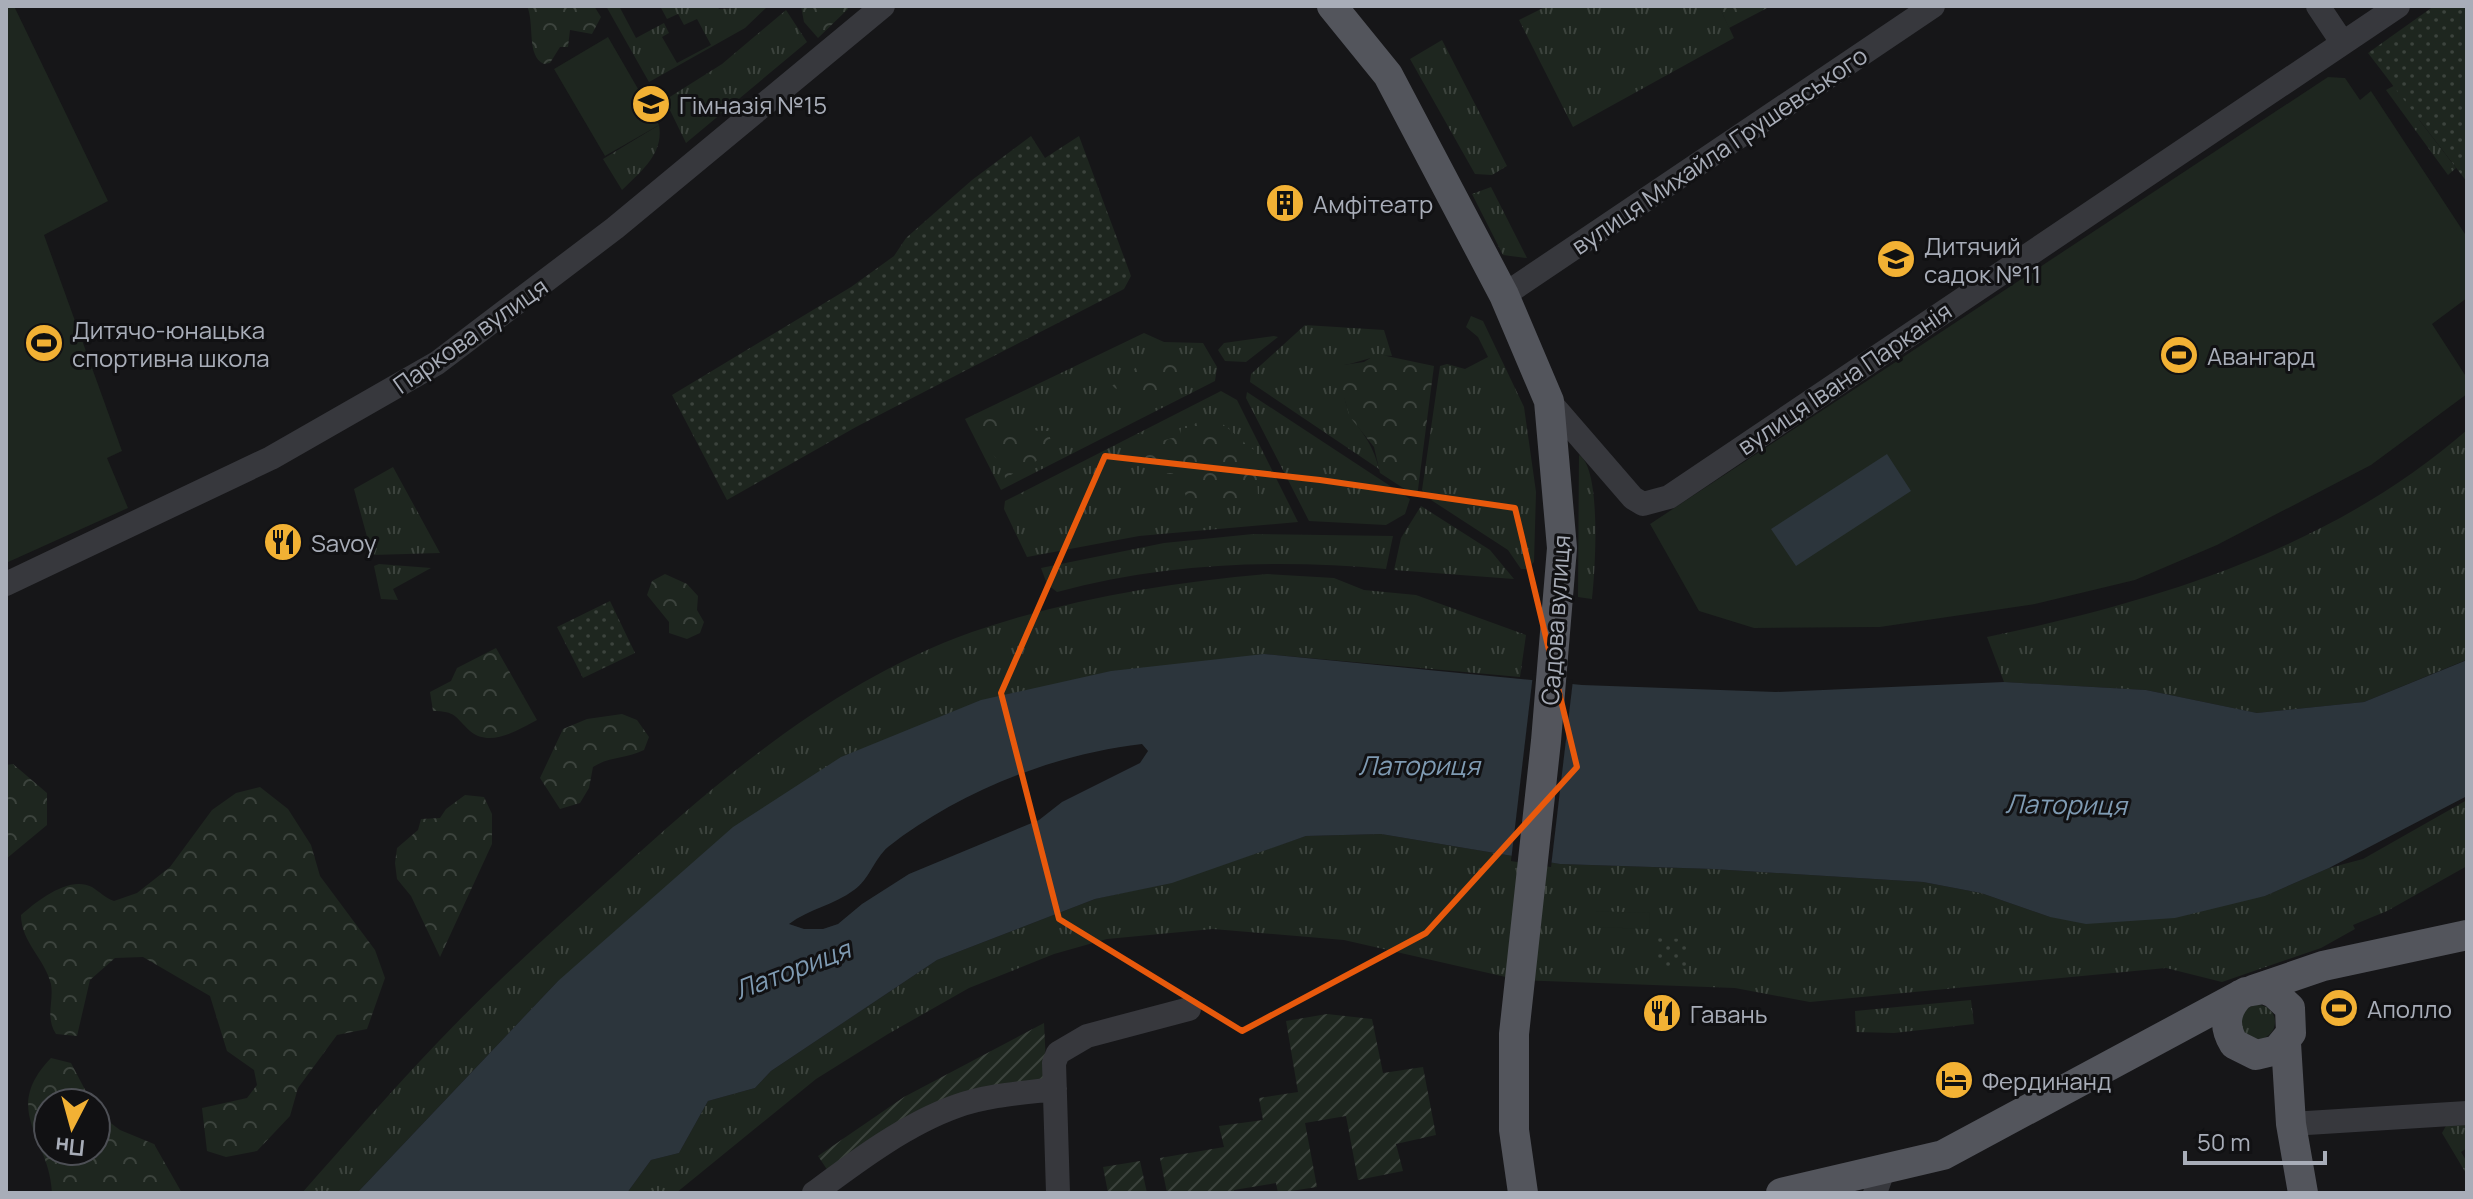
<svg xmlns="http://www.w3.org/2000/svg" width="2473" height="1199" viewBox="0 0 2473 1199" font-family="Manrope,sans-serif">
  <defs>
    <pattern id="grass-tufts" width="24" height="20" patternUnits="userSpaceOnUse" patternTransform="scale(2)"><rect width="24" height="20" fill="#1e261f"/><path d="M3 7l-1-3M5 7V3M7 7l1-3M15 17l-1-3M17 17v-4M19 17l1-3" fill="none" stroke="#3c433d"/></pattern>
    <pattern id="forest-crowns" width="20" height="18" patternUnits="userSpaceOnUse" patternTransform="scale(2)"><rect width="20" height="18" fill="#1e261f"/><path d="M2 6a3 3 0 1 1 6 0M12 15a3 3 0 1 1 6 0" fill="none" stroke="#3c433d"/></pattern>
    <pattern id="park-dots" width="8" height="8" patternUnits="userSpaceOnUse" patternTransform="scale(2)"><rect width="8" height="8" fill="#1e261f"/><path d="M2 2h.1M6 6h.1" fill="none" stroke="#3c433d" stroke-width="1.8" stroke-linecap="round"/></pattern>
    <pattern id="garden-furrows" width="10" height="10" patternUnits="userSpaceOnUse" patternTransform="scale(2)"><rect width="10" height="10" fill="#1e261f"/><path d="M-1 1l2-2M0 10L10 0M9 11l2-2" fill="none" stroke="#3c433d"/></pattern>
  </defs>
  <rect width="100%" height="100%" fill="#161618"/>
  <path fill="url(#grass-tufts)" d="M606,6H619L636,38L664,23L669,33L662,37L677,63L711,45L697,19L684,25L678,14L667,19L660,6H717L719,9L768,6L745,28L649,82Z
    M1547,6H1719L1734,38L1573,127L1519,20Z
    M786,10L807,42L686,143L665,100L722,64Z
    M1442,40L1507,166L1492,175L1475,174L1410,59Z
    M2399,83L2420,121L2456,168L2448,175L2386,90Z
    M659,125C664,154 641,171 622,190L603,159Z
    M1491,187L1527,258L1503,255L1472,194Z
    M1471,316L1483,321L1524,407L1536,492L1534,562L1526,569H1521L1508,550L1428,498L1422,490L1440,366L1447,364L1465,369L1488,357L1478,337L1466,327Z
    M1305,325L1384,330L1392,356C1375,354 1361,362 1344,365C1337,425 1368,421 1379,469L1250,382L1251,374Z
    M1144,333L1164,342L1203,343L1217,367L1215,381L1001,490L965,419Z
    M1274,336L1278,337L1246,362L1225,361L1218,350L1224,343Z
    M1221,391L1237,400L1298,522L1139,536L1027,557L1004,509L1005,501Z
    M1247,392L1410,499L1405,514L1386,525L1309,521L1246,398Z
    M2467,430L2466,660L2364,702L2257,713L2146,690L2004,682L1987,637C2159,601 2332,548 2467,430Z
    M1579,455C1602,468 1595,573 1592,599L1578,597Z
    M393,467L440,553L372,555L354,489Z
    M1421,506L1490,550L1514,579L1394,570L1401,538Z
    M1253,534L1393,536L1386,569C1274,559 1166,563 1057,592L1047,584L1041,568L1164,543Z
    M379,564L431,568L393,589L398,600L381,599L374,566Z
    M1267,574L1334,578L1364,590L1416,595L1526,635L1520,677L1264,654L558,981L357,1193H302C347,1142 392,1090 439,1041C496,981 558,926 619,871C723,776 837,680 972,632C1068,599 1166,583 1267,574Z
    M2467,800V866L2387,911L2353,925L2355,929L2321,948L2222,982L2166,968L1810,1002L1735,988L1519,980L1344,940L1213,929L1107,939L1054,954L969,988L888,1034L816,1079L676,1193H627L651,1160L679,1153L708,1101L755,1088L771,1071L937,960L1095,899L1172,882L1306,836L1381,834L1560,864L1713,869L1923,882L1981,893L2050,917L2265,896L2329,868L2363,859Z
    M1971,1000L1974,1024L1894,1033L1856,1032L1855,1011Z
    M2241 1022a17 17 0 1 1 34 0a17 17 0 1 1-34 0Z
    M2467,1123V1148L2461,1152L2467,1162V1175L2442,1133L2447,1124Z"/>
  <path fill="url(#forest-crowns)" d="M527,6H594L601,17L592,34L570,30L568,47H560L550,63L544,64C526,56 535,24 527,6Z
    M801,6H848V9L818,38L804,22Z
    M1719,6H1771L1729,28Z
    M1377,354L1434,366L1417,497L1380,473L1374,447L1350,417L1337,375L1343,365L1364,362Z
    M1147,359L1186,364L1185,373C1163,396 1139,406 1112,386Z
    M1000,405L1011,421H1022L1023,430L1048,431L1051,441L1038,460L1005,478L1003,465L981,443L974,415Z
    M1207,415C1228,424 1237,439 1256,451L1258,496L1248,506L1226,498L1202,509L1188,502L1178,474H1152L1144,459L1154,443L1180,436L1181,428H1189Z
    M665,574L687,584L698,596L697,610L704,622L700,633L687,639L669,633V622L647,595L652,581Z
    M496,648L537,720C518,730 490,748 470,731C455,717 456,711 433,711L430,692L451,681L457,668Z
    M622,714L637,720L649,737L644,750C626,759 610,756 593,767L589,788L580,803L560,809L540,778L563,729L587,719Z
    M13,764L47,793V825L6,859V765Z
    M260,787L288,809L311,845L320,876L375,950L385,978L367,1029L337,1035L298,1088L290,1116L257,1151L226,1157L207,1151L202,1108L247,1098L257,1085L254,1070L227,1051L210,996L143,957L115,958L90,980L77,1036L56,1034C45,1017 54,1002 51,984C45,959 21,942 21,915C37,901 69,875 92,887C100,892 105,898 114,901L137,893L170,867L212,810L236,793Z
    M465,795L484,797L492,814V844L440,957L411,896L397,879L395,863L397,848L418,830L421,819L440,818L446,809Z
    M51,1058L71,1063L92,1103H48V1151H96V1112L120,1130L154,1144L182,1193H52C50,1138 0,1111 51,1058Z"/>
  <path fill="url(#park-dots)" d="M2434,6H2467V182L2368,53Z
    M1031,136L1045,158L1079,136L1131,276L1124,289L856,427L727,500L672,395L851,287L894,256L906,238L972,180Z
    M610,601L635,653L583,678L557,627Z
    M1655,938L1690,939L1689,969L1654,968Z"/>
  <path fill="url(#garden-furrows)" d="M1327,1014L1372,1019L1383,1073L1423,1067L1436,1135L1396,1144L1403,1171L1358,1180L1346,1116L1305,1123L1317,1187L1278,1193L1276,1183L1234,1190V1193H1167L1160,1158L1224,1147L1219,1126L1263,1120L1259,1098L1298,1092L1286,1021Z
    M1044,1023L1047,1084L956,1101L830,1174L818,1156L904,1097Z
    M1140,1161L1147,1193H1108L1103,1167Z"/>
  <path fill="#1e261f" d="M6,6H14L108,201L44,235L122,451L107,458L128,508L6,563Z
    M608,37L659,125L605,156L554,69Z
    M2328,77L2345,78L2360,100L2371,91L2467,237V298L2432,324L2467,378V394L2371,465L2217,545L2135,580L2035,604L1880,627L1754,628L1699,611L1650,524Z
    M1596,911L1650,913L1649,929L1596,927Z"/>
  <path fill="#2c353c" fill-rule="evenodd" d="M1887,454L1911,491L1796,566L1771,529Z
    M1264,654L1582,685L1776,692L2004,682L2146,690L2257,713L2364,702L2467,660V796L2329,868L2265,896L2175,918L2086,924L2050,917L1981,893L1923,882L1713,869L1560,864L1381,834L1306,836L1172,883L1095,899L937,960L771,1071L755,1088L708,1101L679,1153L651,1160L627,1193H357L558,981L733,827L841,757L981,700L1111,671ZM1142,744L1148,751L1140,763L1062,802L1039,820L909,874L862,904L838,924L823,929H804L789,924C809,909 834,905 854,890C869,880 874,859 888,847C958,792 1054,754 1142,744Z"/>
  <path fill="#161618" d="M1533,674L1573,680L1551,867L1511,861Z"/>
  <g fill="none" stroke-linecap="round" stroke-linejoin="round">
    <path stroke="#37383d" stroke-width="24" d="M2318,6L2342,42
      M1504,295L1933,6
      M1549,401L1633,498L1643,504L1669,497L2398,6
      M6,584L271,458L437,363L615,228L883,6
      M2291,1124L2467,1113
      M814,1193C857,1161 906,1124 957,1106C988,1095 1022,1093 1055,1089
      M1058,1193L1054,1063L1058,1053L1087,1036L1189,1009
      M1875,1193L1883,1171"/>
    <path stroke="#53555c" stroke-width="30" d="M1332,6L1388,75L1504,295L1549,401L1562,548L1546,741L1514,1034V1130L1523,1193
      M2253,990L2323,966L2467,935
      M2286,1043L2291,1124L2303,1193
      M1781,1193L1943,1155L2246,992L2264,989L2274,993L2290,1008L2291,1033L2277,1050L2256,1055L2234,1044C2223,1026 2225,1010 2240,995"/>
  </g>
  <path fill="none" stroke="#e8590c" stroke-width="6" stroke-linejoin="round" d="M1105,456L1320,480L1515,508L1577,767L1426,933L1242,1031L1059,919L1001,693Z"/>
  <defs>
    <g id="school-disc" transform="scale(2)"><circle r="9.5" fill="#f2b134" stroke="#111113"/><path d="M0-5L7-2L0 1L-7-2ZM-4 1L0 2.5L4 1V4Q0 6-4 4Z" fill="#111"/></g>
    <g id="building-disc" transform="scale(2)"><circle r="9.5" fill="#f2b134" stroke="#111113"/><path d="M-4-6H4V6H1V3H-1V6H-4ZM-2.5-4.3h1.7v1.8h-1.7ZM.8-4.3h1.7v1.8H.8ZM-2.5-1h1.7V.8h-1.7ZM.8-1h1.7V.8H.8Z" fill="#111"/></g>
    <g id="stadium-disc" transform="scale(2)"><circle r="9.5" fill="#f2b134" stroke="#111113"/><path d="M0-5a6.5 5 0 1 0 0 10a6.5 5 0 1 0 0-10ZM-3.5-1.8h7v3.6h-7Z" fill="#111"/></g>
    <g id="restaurant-disc" transform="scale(2)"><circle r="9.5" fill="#f2b134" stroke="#111113"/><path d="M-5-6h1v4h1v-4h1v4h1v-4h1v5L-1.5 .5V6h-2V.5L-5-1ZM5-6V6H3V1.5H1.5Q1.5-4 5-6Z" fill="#111"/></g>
    <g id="hotel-disc" transform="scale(2)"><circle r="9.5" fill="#f2b134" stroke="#111113"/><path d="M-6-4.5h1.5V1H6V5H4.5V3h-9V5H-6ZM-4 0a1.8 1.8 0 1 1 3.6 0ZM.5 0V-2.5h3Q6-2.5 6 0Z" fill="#111"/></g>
  </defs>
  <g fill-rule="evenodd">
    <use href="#school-disc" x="651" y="104"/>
    <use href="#building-disc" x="1285" y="203"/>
    <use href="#school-disc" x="1896" y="259"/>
    <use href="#stadium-disc" x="44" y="343"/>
    <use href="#stadium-disc" x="2179" y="355"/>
    <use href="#restaurant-disc" x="283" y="542"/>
    <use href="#stadium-disc" x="2339" y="1008"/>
    <use href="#restaurant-disc" x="1662" y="1013"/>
    <use href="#hotel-disc" x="1954" y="1080"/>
  </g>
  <g text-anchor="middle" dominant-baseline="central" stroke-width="6" stroke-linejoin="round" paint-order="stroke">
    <g font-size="24" fill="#a8adb8" stroke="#111113" text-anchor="start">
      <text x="679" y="104">Гімназія №15</text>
      <text x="1313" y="203">Амфітеатр</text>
      <text x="1924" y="245">Дитячий<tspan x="1924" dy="28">садок №11</tspan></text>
      <text x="72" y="329">Дитячо-юнацька<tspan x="72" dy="28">спортивна школа</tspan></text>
      <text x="2207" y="355">Авангард</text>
      <text x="311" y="542">Savoy</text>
      <text x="2367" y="1008">Аполло</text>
      <text x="1690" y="1013">Гавань</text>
      <text x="1982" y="1080">Фердинанд</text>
    </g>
    <g font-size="24" fill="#a8adb8" stroke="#111113">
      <text transform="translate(1719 150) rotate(-34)">вулиця Михайла Грушевського</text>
      <text transform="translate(470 335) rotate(-35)">Паркова вулиця</text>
      <text transform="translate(1844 378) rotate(-34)">вулиця Івана Парканія</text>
      <text transform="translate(1555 620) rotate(-86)">Садова вулиця</text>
    </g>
    <g font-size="26" font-style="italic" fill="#7f9bb3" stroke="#111113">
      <text x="1419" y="765">Латориця</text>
      <text transform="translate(2066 804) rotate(1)">Латориця</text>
      <text transform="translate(792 969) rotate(-21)">Латориця</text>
    </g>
  </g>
  <rect width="2473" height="1199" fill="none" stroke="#a8adb8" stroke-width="16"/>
  <g transform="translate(72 1127) rotate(186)"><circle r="38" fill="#111113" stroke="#4d4f55" stroke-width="2"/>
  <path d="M0-6L14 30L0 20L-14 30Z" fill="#f2b134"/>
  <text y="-12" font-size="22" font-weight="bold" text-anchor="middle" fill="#a8adb8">Пн</text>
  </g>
  <path d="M2185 1151v12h140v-12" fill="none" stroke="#a8adb8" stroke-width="4"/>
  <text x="2197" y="1151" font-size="24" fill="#a8adb8" stroke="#111113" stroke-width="6" paint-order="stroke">50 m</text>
</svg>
